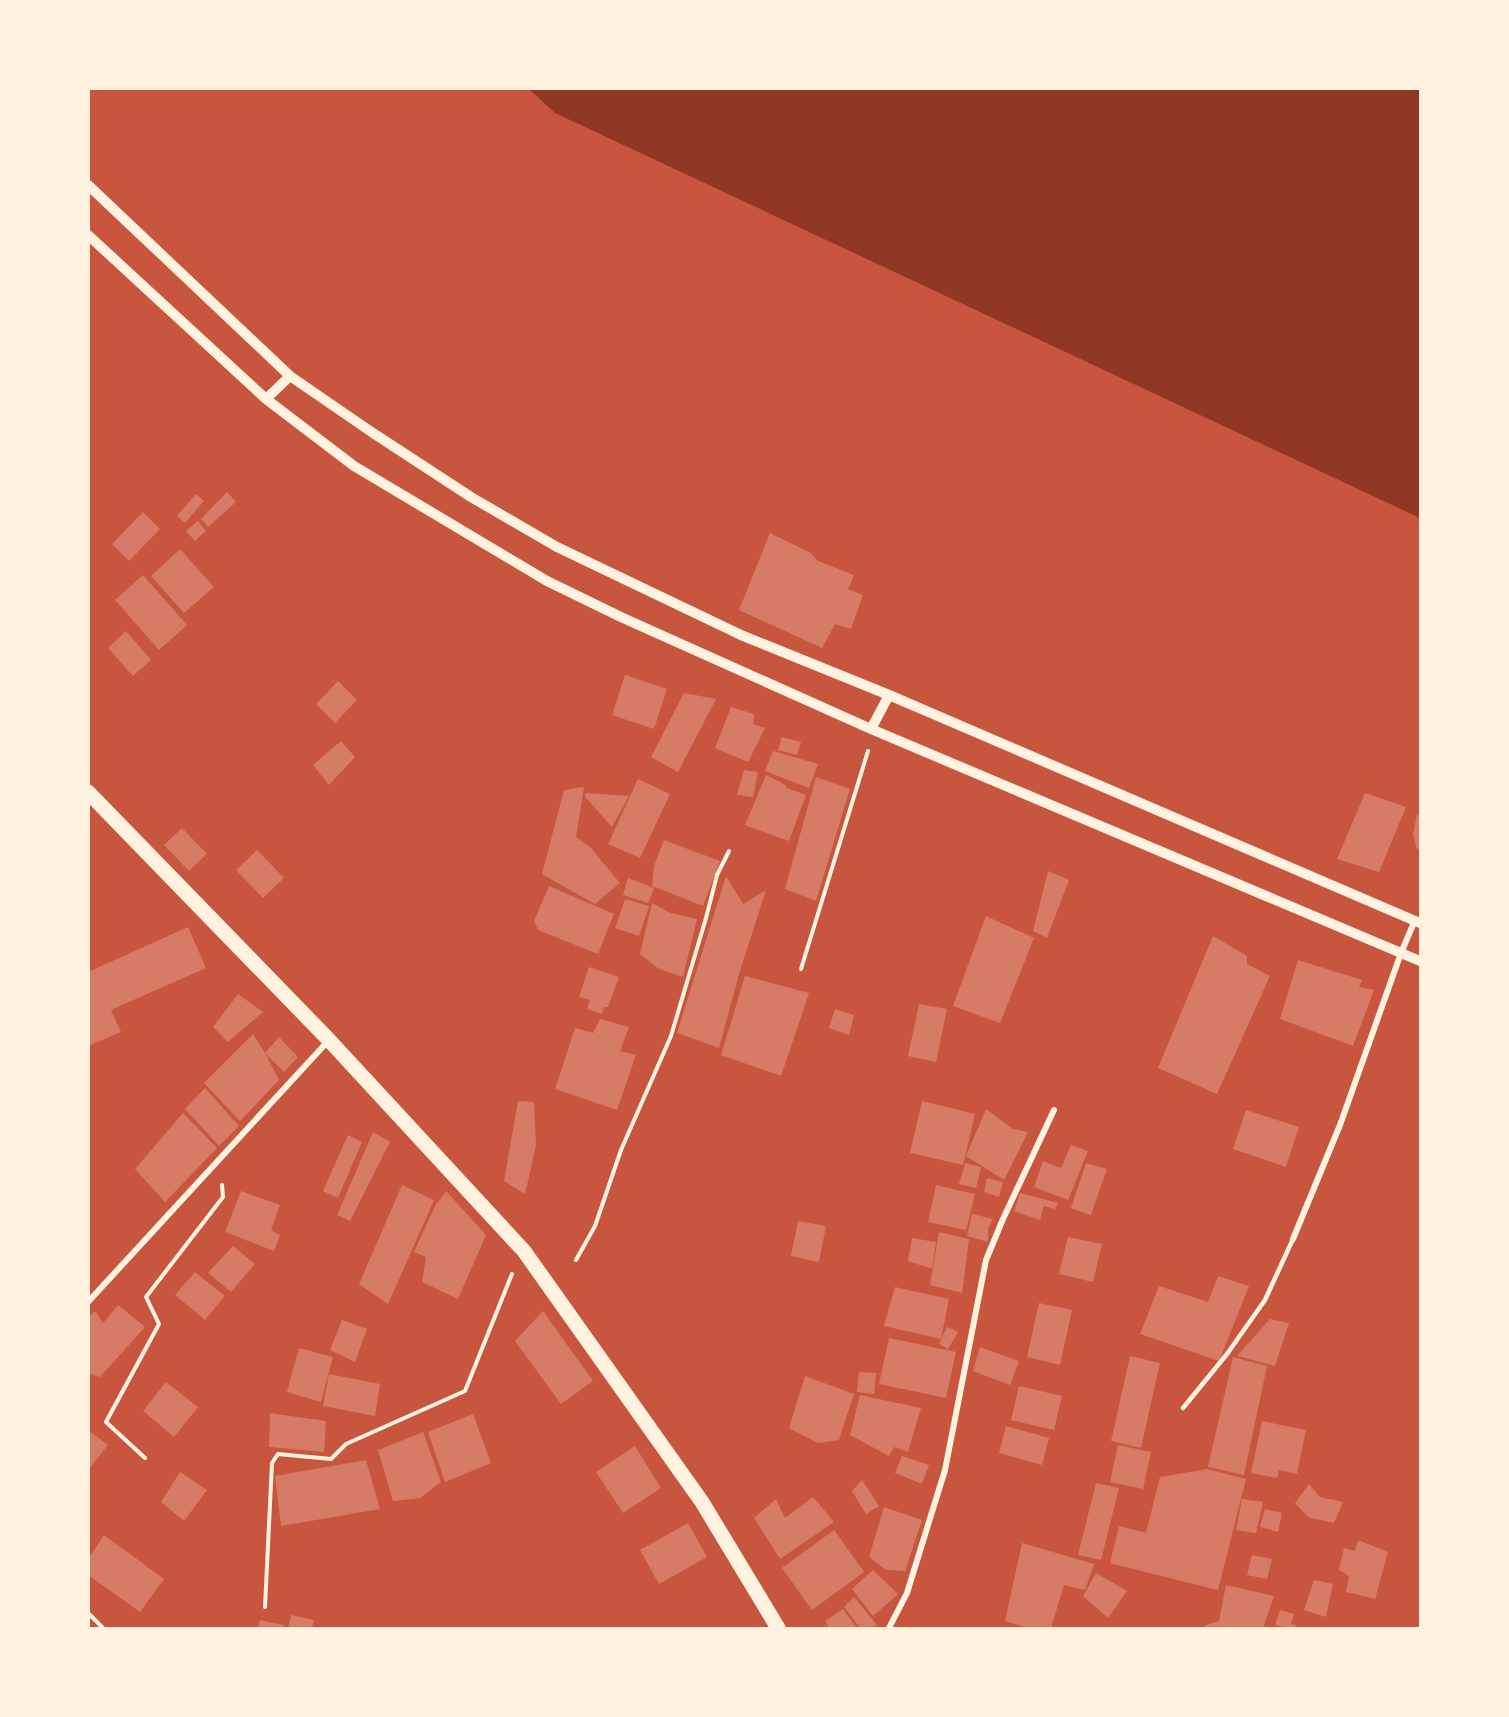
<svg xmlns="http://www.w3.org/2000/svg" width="1509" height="1717" viewBox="0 0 1509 1717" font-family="'Varela Round',sans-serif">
  <rect width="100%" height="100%" fill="#c8553d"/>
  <path fill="#8f3625" d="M529,89H1420V518L555,113Z"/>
  <path fill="#d67c66" d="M227,492L236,502L208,527L201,519Z
    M196,494L204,501L185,523L177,516Z
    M143,512L160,529L129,561L112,544Z
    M198,521L206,531L195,541L186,531Z
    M770,533L811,553L818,561L854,575L848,589L863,595L851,629L835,624L822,648L739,610Z
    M180,549L214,587L184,613L151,576Z
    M143,575L187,625L159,650L115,600Z
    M126,631L151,660L133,676L108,648Z
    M625,675L667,689L654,729L612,715Z
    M338,681L357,700L335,723L316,704Z
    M684,693L716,699L678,772L651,757Z
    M731,707L754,714L753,724L765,728L748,762L715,748Z
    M782,737L801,742L797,755L778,750Z
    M341,741L355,757L329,785L313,765Z
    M773,751L818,764L809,788L765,771Z
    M744,770L758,772L753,797L737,795Z
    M766,775L784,784L787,788L806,795L789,841L745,825Z
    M816,777L850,789L816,901L785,889Z
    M638,779L670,794L640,858L608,844Z
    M584,787L576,837L590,847L620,883L595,904L542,874L564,790Z
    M585,793L629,796L612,827L585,797Z
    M1365,793L1406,807L1379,872L1337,859Z
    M1417,814L1420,815V850L1417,849L1413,835Z
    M182,828L207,854L189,871L164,845Z
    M664,840L720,861L703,906L652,886L654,866Z
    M257,850L284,878L263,898L236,870Z
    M1048,871L1069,880L1047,938L1033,931Z
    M726,876L743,904L766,890L739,974L719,1048L677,1033Z
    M628,878L654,888L648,903L623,895Z
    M549,886L614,914L598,954L538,930L534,921Z
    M625,899L649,906L639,936L615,928Z
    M652,903L670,913L697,919L683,977L659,969L640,954Z
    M986,916L1034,938L1000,1023L953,1006Z
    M188,927L206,968L111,1010L121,1032L88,1046V972Z
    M1213,936L1247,956V964L1270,976L1217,1094L1158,1068Z
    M1298,960L1362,980L1359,987L1374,990L1353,1046L1280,1019Z
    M589,967L619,977L608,1007H604L602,1014L587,1009L590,1000L579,997Z
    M745,976L809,993L781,1076L721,1055Z
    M238,994L263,1012L228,1042L213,1027Z
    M919,1004L947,1009L936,1062L908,1056Z
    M835,1009L854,1015L849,1035L829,1028Z
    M600,1019L629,1027L620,1051L636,1055L617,1110L555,1089L575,1028L593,1033Z
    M253,1034L265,1053L279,1080L240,1121L204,1083Z
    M279,1037L298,1057L284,1072L265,1053Z
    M205,1088L239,1126L219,1146L185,1109Z
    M518,1101L534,1102L536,1145L525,1194L504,1181Z
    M922,1101L975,1114L963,1165L910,1153Z
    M986,1109L1013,1129L1028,1132L1004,1180L966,1156Z
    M1246,1110L1299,1127L1286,1167L1233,1149Z
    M183,1113L217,1148L165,1202L135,1169Z
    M373,1132L390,1142L350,1221L337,1215Z
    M348,1135L362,1142L338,1198L323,1191Z
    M1071,1145L1088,1151L1068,1200L1034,1187L1043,1161L1061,1168Z
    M965,1163L981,1167L976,1188L959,1184Z
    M1086,1163L1107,1169L1091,1215L1071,1208Z
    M987,1178L1003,1182L999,1197L984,1192Z
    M402,1185L434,1200L388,1304L359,1284Z
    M936,1185L975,1194L966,1230L928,1222Z
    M241,1191L280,1205L271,1230L280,1235L274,1251L225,1232Z
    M446,1191L486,1235L458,1299L422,1282L426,1257L414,1252L435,1206Z
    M1020,1193L1058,1203L1055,1209L1044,1206L1040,1220L1014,1211Z
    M972,1214L993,1219L988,1228V1242L967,1236Z
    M798,1221L826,1226L819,1262L791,1256Z
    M939,1232L969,1239L962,1293L930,1285Z
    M1068,1237L1102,1244L1093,1282L1059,1274Z
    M912,1238L936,1242L932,1269L908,1261Z
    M233,1246L255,1264L231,1292L208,1273Z
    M195,1272L225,1296L205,1320L175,1295Z
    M1218,1276L1249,1286L1219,1361L1140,1334L1159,1286L1208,1302Z
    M895,1287L949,1299L941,1339L884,1326Z
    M1039,1303L1072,1310L1060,1365L1027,1357Z
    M118,1305L145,1327L100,1377L88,1373V1318L95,1311L103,1323Z
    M543,1311L593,1381L561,1404L515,1341Z
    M1270,1319L1289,1323L1275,1366L1237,1356Z
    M342,1320L367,1329L355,1362L330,1350Z
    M947,1327L958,1332L948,1349L939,1344Z
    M889,1338L956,1352L946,1398L879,1384Z
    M980,1347L1019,1361L1010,1385L973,1371Z
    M299,1348L333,1357L321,1402L287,1392Z
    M1130,1356L1160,1363L1141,1448L1111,1441Z
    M1233,1357L1267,1366L1244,1475L1208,1467Z
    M859,1372L876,1373L874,1394L857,1392Z
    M329,1374L380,1384L375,1416L323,1406Z
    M805,1376L854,1394L839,1440L818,1443L789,1428Z
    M166,1382L198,1407L174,1437L143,1411Z
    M1019,1386L1062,1396L1054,1430L1011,1420Z
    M860,1395L921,1408L908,1452L894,1447L889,1456L850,1435Z
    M270,1413L326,1421L324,1452L269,1447Z
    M473,1414L491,1463L445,1482L428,1432Z
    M1262,1421L1306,1430L1297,1474L1279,1470L1277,1478L1251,1473Z
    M1006,1426L1049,1438L1042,1465L999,1453Z
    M88,1430L108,1445L88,1470Z
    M423,1432L441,1482L420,1498L393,1501L378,1450Z
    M1118,1445L1151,1452L1143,1489L1110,1482Z
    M635,1446L661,1488L623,1513L596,1472Z
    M902,1456L929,1465L922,1484L895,1473Z
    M366,1460L380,1509L281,1526L275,1476Z
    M1207,1469L1246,1479L1218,1590L1110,1563L1119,1526L1146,1533L1160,1477Z
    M180,1472L207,1490L184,1521L161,1502Z
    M862,1480L879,1506L866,1514L852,1491Z
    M1096,1483L1119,1488L1101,1560L1078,1555Z
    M1309,1484L1320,1497L1343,1502L1334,1523L1308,1517L1295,1503Z
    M813,1497L834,1522L780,1559L754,1518L776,1499L785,1518Z
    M1242,1499L1263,1502L1256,1533L1236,1530Z
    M884,1507L922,1520L905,1571L886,1570L869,1557Z
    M1265,1509L1282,1513L1278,1532L1260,1527Z
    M688,1523L707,1557L659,1584L640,1550Z
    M834,1530L864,1572L812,1610L782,1568Z
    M104,1535L164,1579L140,1612L88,1575V1559Z
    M1358,1540L1388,1552L1375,1599L1346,1592L1349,1576L1339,1570L1344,1548L1355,1551Z
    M1022,1543L1094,1564L1085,1590L1064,1585L1051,1628H1028L1005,1621Z
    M1252,1555L1272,1559L1267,1579L1247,1575Z
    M873,1570L898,1594L873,1616L852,1589Z
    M1096,1573L1127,1591L1108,1618L1083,1596Z
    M1314,1580L1333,1584L1326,1617L1304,1610Z
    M1226,1585L1274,1596L1263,1628H1205L1206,1625L1219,1621Z
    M854,1597L877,1625L873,1628H860L844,1607Z
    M843,1609L857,1628H829L825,1621Z
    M1280,1610L1294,1614L1291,1624L1296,1625L1295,1628H1288L1275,1625Z
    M291,1615L314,1620L312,1628H288Z
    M260,1620L284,1625L283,1628H258Z"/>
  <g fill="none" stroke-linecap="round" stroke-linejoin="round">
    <path stroke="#fff3e0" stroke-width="4" d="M801,969L868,751
      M576,1260L595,1226L621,1150L671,1036L706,918L717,875L729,851
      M145,1458L106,1422L159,1324L146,1297L223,1197L222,1185
      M265,1607L272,1463L278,1454L331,1459L346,1444L465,1391L512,1274
      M88,1613L103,1628"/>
    <path stroke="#fff3e0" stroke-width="4.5" d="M1183,1408L1227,1354L1265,1300L1293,1239"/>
    <path stroke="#fff3e0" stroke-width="6" d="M1293,1239L1340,1125L1401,953L1415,920
      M88,1302L329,1040
      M889,1628L907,1593L945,1470L986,1260L1003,1219L1054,1110"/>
    <path stroke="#fff3e0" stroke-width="10" d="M88,185L290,376L373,433L471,497L557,547L741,635L889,695L1420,923
      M88,235L266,399L354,466L547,581L623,618L871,729L1420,961
      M266,399L290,376
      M871,729L889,695"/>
    <path stroke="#fff3e0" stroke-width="15" d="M88,792L329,1040L524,1251L702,1502L778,1628"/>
  </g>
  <rect width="1509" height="1717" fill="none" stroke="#fff3e0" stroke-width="180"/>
</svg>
